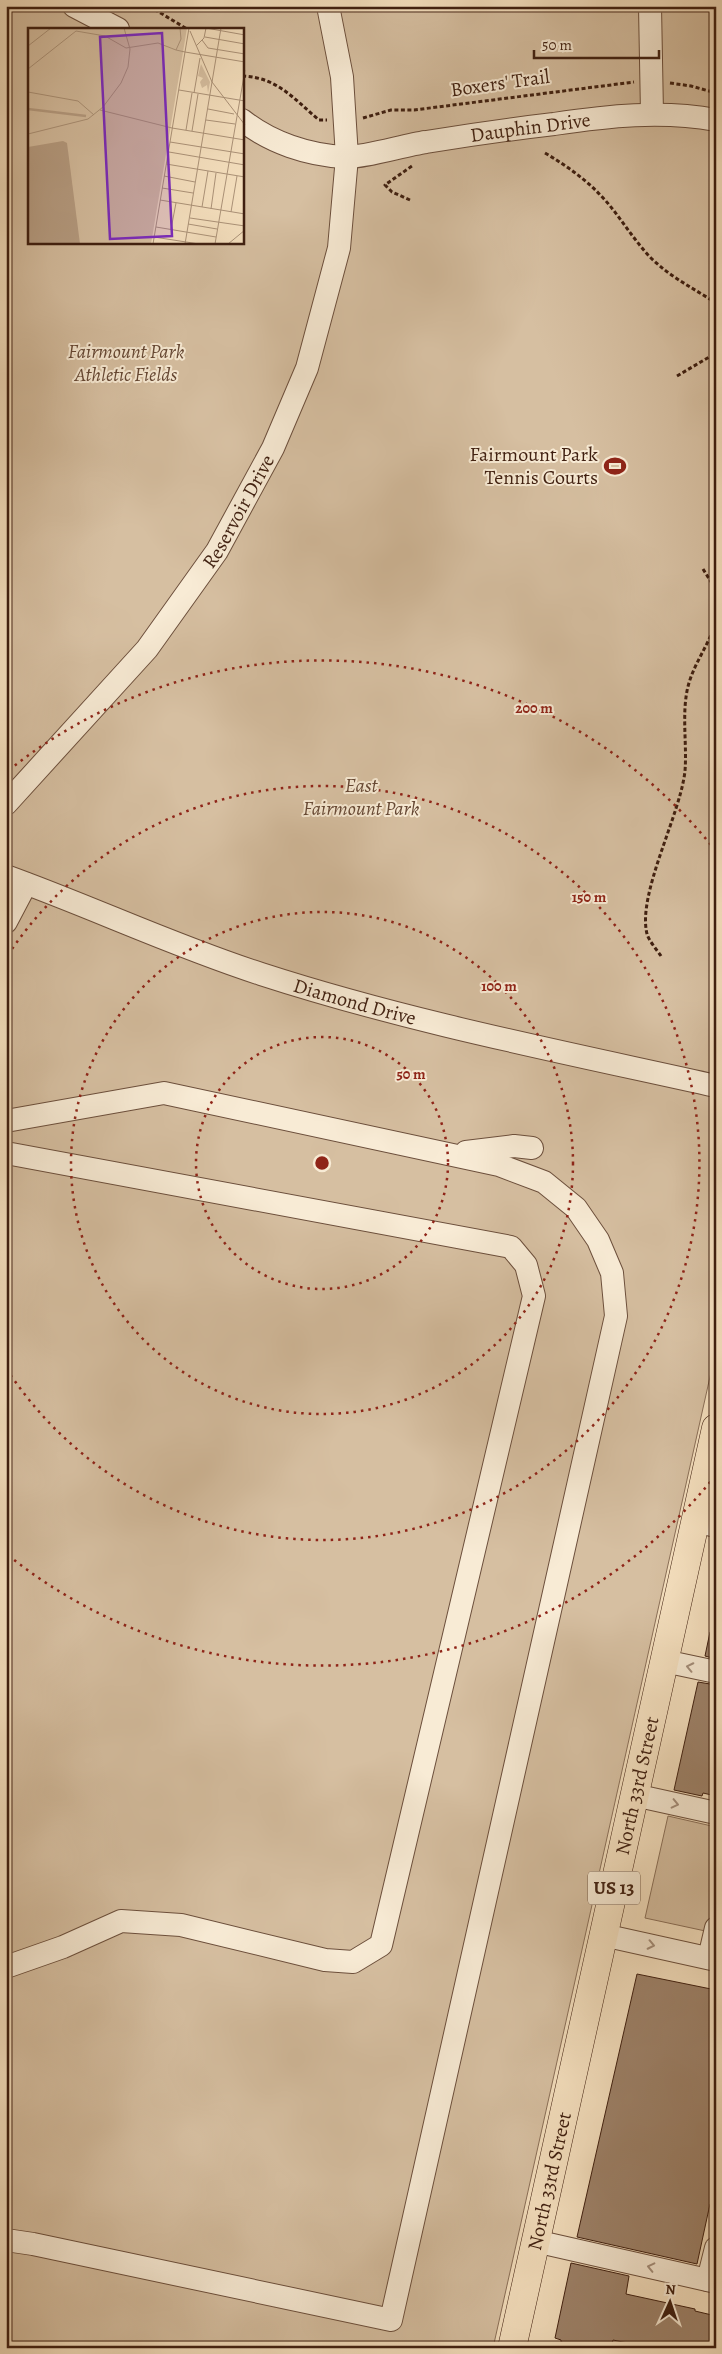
<svg xmlns="http://www.w3.org/2000/svg" width="722" height="2354" viewBox="0 0 722 2354" font-family="Alegreya,serif">
  <rect width="100%" height="100%" fill="#f5e0bf"/>
  <filter id="stains"><feTurbulence type="fractalNoise" baseFrequency=".004" numOctaves="4"/><feColorMatrix values="0 0 0 0 .2 0 0 0 0 .09 0 0 0 0 .02 0 0 0 .5 -.17"/></filter>
  <radialGradient id="worn" r=".72"><stop offset=".6" stop-color="#630" stop-opacity="0"/><stop offset="1" stop-color="#630" stop-opacity=".3"/></radialGradient>
  <path fill="#d6bfa1" stroke="#8a6f58" fill-rule="evenodd" d="M6,6H716V1350L493,2348H6ZM29,29H242V242H29Z
    M668,1816L716,1827V1907L710,1932L645,1918Z"/>
  <path fill="#9e836b" stroke="#3f1f10" d="M710,1632L716,1633V1659L705,1656Z
    M698,1682L716,1685V1796L703,1793L702,1796L674,1790Z
    M637,1974L716,1990V2195L714,2194L712,2203L710,2204L697,2264L577,2237Z
    M571,2263L629,2276L626,2294L695,2309V2311L716,2316V2348H652L613,2340L611,2348H583L561,2342V2340L555,2338Z"/>
  <g fill="none" stroke-linecap="round" stroke-linejoin="round">
    <g stroke="#6c4f3c" stroke-width="24">
      <g id="minor">
        <path d="M74,6L118,29"/>
        <path d="M650,6L652,114"/>
        <path id="s1" d="M242,120C271,143 308,155 344,157C364,158 404,145 426,142C469,135 511,129 554,124C608,116 661,110 716,120"/>
        <path id="s2" d="M6,804L147,649L217,551L273,448L307,368L339,248L347,157L342,77L328,6"/>
        <path id="s3" d="M6,876C92,907 174,946 261,974C409,1022 563,1052 716,1086"/>
        <path d="M6,922L26,884"/>
        <path d="M6,1121L164,1093L499,1165L544,1182L576,1208L598,1240L612,1273L616,1316L391,2320L33,2244L6,2240"/>
        <path d="M466,1152L514,1146L532,1148"/>
        <path d="M6,1153L511,1247L526,1265L534,1296L381,1945L353,1962L325,1960L181,1925L121,1921L63,1947L6,1967"/>
        <path d="M695,1521L716,1526"/>
        <path d="M664,1661L716,1672"/>
        <path d="M634,1795L716,1813"/>
        <path d="M603,1935L716,1960"/>
        <path d="M709,1958L716,1928"/>
        <path d="M535,2241L716,2282"/>
        <path d="M708,2280L716,2248"/>
      </g>
    </g>
    <g stroke="#3f1f10" stroke-width="29">
      <g id="major">
        <path id="s4" d="M512,2348L716,1428"/>
      </g>
    </g>
    <path stroke="#3f1f10" stroke-width="3" stroke-dasharray="4 2.5" stroke-linecap="butt" d="M149,6L187,29
      M242,76C277,77 294,99 319,120H327
      M670,83L691,86L716,93
      M363,118L391,110H414L634,82
      M545,153C567,166 587,180 605,200C621,218 633,239 650,257C670,277 693,288 716,303
      M410,200L392,192L385,185L412,166
      M677,376L716,353
      M703,569L713,585L716,594
      M6,833L8,834
      M661,956C657,950 649,941 647,934C637,894 680,816 685,771C687,745 682,717 687,691C692,665 709,646 716,621"/>
    <use href="#minor" stroke="#f8ebd5" stroke-width="22"/>
    <use href="#major" stroke="#f5e0bf" stroke-width="28"/>
  </g>
  <defs><path id="oneway-chevron" d="M-2-3.5L2.5 0L-2 3.5" fill="none" stroke-width="1.6" stroke-linecap="round" stroke-linejoin="round" transform="scale(1.25)"/></defs>
  <g stroke="#a58f7c">
    <use href="#oneway-chevron" transform="translate(690 1667) rotate(-168)"/>
    <use href="#oneway-chevron" transform="translate(675 1804) rotate(13)"/>
    <use href="#oneway-chevron" transform="translate(651 1945) rotate(12)"/>
    <use href="#oneway-chevron" transform="translate(651 2267) rotate(-167)"/>
  </g>
  <g fill="none" stroke="#8f2418" stroke-width="2.5" stroke-dasharray="2.5 5">
    <circle cx="322" cy="1163" r="126"/>
    <circle cx="322" cy="1163" r="251"/>
    <path d="M8 955A377 377 0 1 1 8 1371"/>
    <path d="M715 1476A502 502 0 0 1 9 1556M9 770A502 502 0 0 1 715 850"/>
  </g>
  <defs>
    <g id="stadium-bare" transform="scale(1.725)"><path d="M0-5a6.5 5 0 1 0 0 10a6.5 5 0 1 0 0-10ZM-3.5-1.8h7v3.6h-7Z" fill="#8f2418" stroke="#f8ebd5" stroke-width="2.5" paint-order="stroke"/></g>
  </defs>
  <g fill-rule="evenodd">
    <use href="#stadium-bare" x="615" y="466"/>
  </g>
  <g text-anchor="middle" dominant-baseline="central" stroke-width="4" stroke-linejoin="round" paint-order="stroke">
    <rect fill="#f8ebd5" stroke="#765c4b" stroke-width="1" x="588" y="1871.5" width="52" height="33" rx="4"/>
    <g font-size="19" font-weight="bold" fill="#3f1f10">
      <text x="614" y="1888">US 13</text>
    </g>
    <g font-size="20" fill="#3f1f10" stroke="#f8ebd5">
      <text transform="translate(500 83) rotate(-8)">Boxers' Trail</text>
      <text stroke="none"><textPath href="#s1" startOffset="299">Dauphin Drive</textPath></text>
      <text stroke="none"><textPath href="#s2" startOffset="375">Reservoir Drive</textPath></text>
      <text stroke="none"><textPath href="#s3" startOffset="371">Diamond Drive</textPath></text>
      <text stroke="none"><textPath href="#s4" startOffset="576">North 33rd Street</textPath></text>
      <text stroke="none"><textPath href="#s4" startOffset="171">North 33rd Street</textPath></text>
    </g>
    <g font-size="20" font-style="italic" fill="#654734" stroke="#f8ebd5">
      <text x="126" y="351">Fairmount Park<tspan x="126" dy="23">Athletic Fields</tspan></text>
      <text x="361" y="785">East<tspan x="361" dy="23">Fairmount Park</tspan></text>
    </g>
    <g font-size="20" fill="#3f1f10" stroke="#f8ebd5" text-anchor="end">
      <text x="598" y="454">Fairmount Park<tspan x="598" dy="23">Tennis Courts</tspan></text>
    </g>
  </g>
  <g transform="translate(28 28)">
    <rect width="216" height="216" fill="#f5e0bf"/>
    <path d="M0,0H159L123,216H0ZM173,36L182,54L180,65L179,57L174,60L172,54L175,50L170,48Z" fill="#d6bfa1"/>
    <path d="M35,113L39,115L52,216H0V119Z" fill="#b79e84"/>
    <path fill="none" stroke="#b79e84" stroke-width="2.5" d="M0,81L58,88"/>
    <path fill="none" stroke="#ac9379" stroke-width="1" d="M152,0L153,11L148,22L157,24M178,0L217,7M162,3L184,54L217,97M177,9L217,16M174,12L180,20L217,26M0,18L23,0M168,18L176,10L178,0M157,24L217,34M0,41L48,3L77,8L98,20L130,15L148,22M151,62L217,73M0,64L50,73L66,87M166,65L172,30M180,81L206,86M72,82L144,100M178,92L207,96M144,100L217,112M158,102L164,65M164,103L170,66M0,106L60,91L75,79L93,55L100,39L102,21L96,0M142,114L217,126M141,124L217,137M138,136L217,149M136,148L167,154M134,160L165,165M132,172L217,186M174,179L180,143M183,181L188,145M203,184L209,148M162,190L217,198M160,196L189,201M128,199L188,209M143,201L148,175M126,209L171,216M125,216L161,0M157,216L193,0M187,216L217,42M200,216L217,202"/>
    <path fill="#7b2cbf" fill-opacity="0.15" stroke="#7b2cbf" stroke-width="2.5" d="M134,5L144,208L82,211L72,9Z"/>
    <rect width="216" height="216" fill="none" stroke="#3f1f10" stroke-width="2.5"/>
  </g>
  <circle cx="322" cy="1163" r="8" fill="#8f2418" stroke="#f8ebd5" stroke-width="2.5"/>
  <g font-size="15" text-anchor="middle" font-weight="bold" fill="#8f2418" stroke="#f8ebd5" stroke-width="4" stroke-linejoin="round" paint-order="stroke">
    <text x="534" y="713">200 m</text>
    <text x="589" y="902">150 m</text>
    <text x="499" y="991">100 m</text>
    <text x="411" y="1079">50 m</text>
  </g>
  <rect width="722" height="2354" fill="none" stroke="#f5e0bf" stroke-width="25"/>
  <rect x="8" y="8" width="707" height="2339" fill="none" stroke="#3f1f10" stroke-width="2.5"/>
  <rect x="12" y="12" width="697" height="2329" fill="none" stroke="#3f1f10"/>
  <g transform="translate(670 2302) rotate(3)" stroke="#f8ebd5" stroke-width="4" paint-order="stroke">
  <path d="M0-4L9 19L0 12L-9 19Z" fill="#3f1f10"/>
  <text y="-8" font-size="14" font-weight="bold" text-anchor="middle" fill="#3f1f10">N</text>
  </g>
  <path d="M534 50v8h125v-8" fill="none" stroke="#3f1f10" stroke-width="2.5"/>
  <text x="542" y="50" font-size="15" fill="#3f1f10" stroke="#f8ebd5" stroke-width="4" paint-order="stroke">50 m</text>
  <rect width="100%" height="100%" filter="url(#stains)"/>
  <rect width="100%" height="100%" fill="url(#worn)"/>
</svg>
